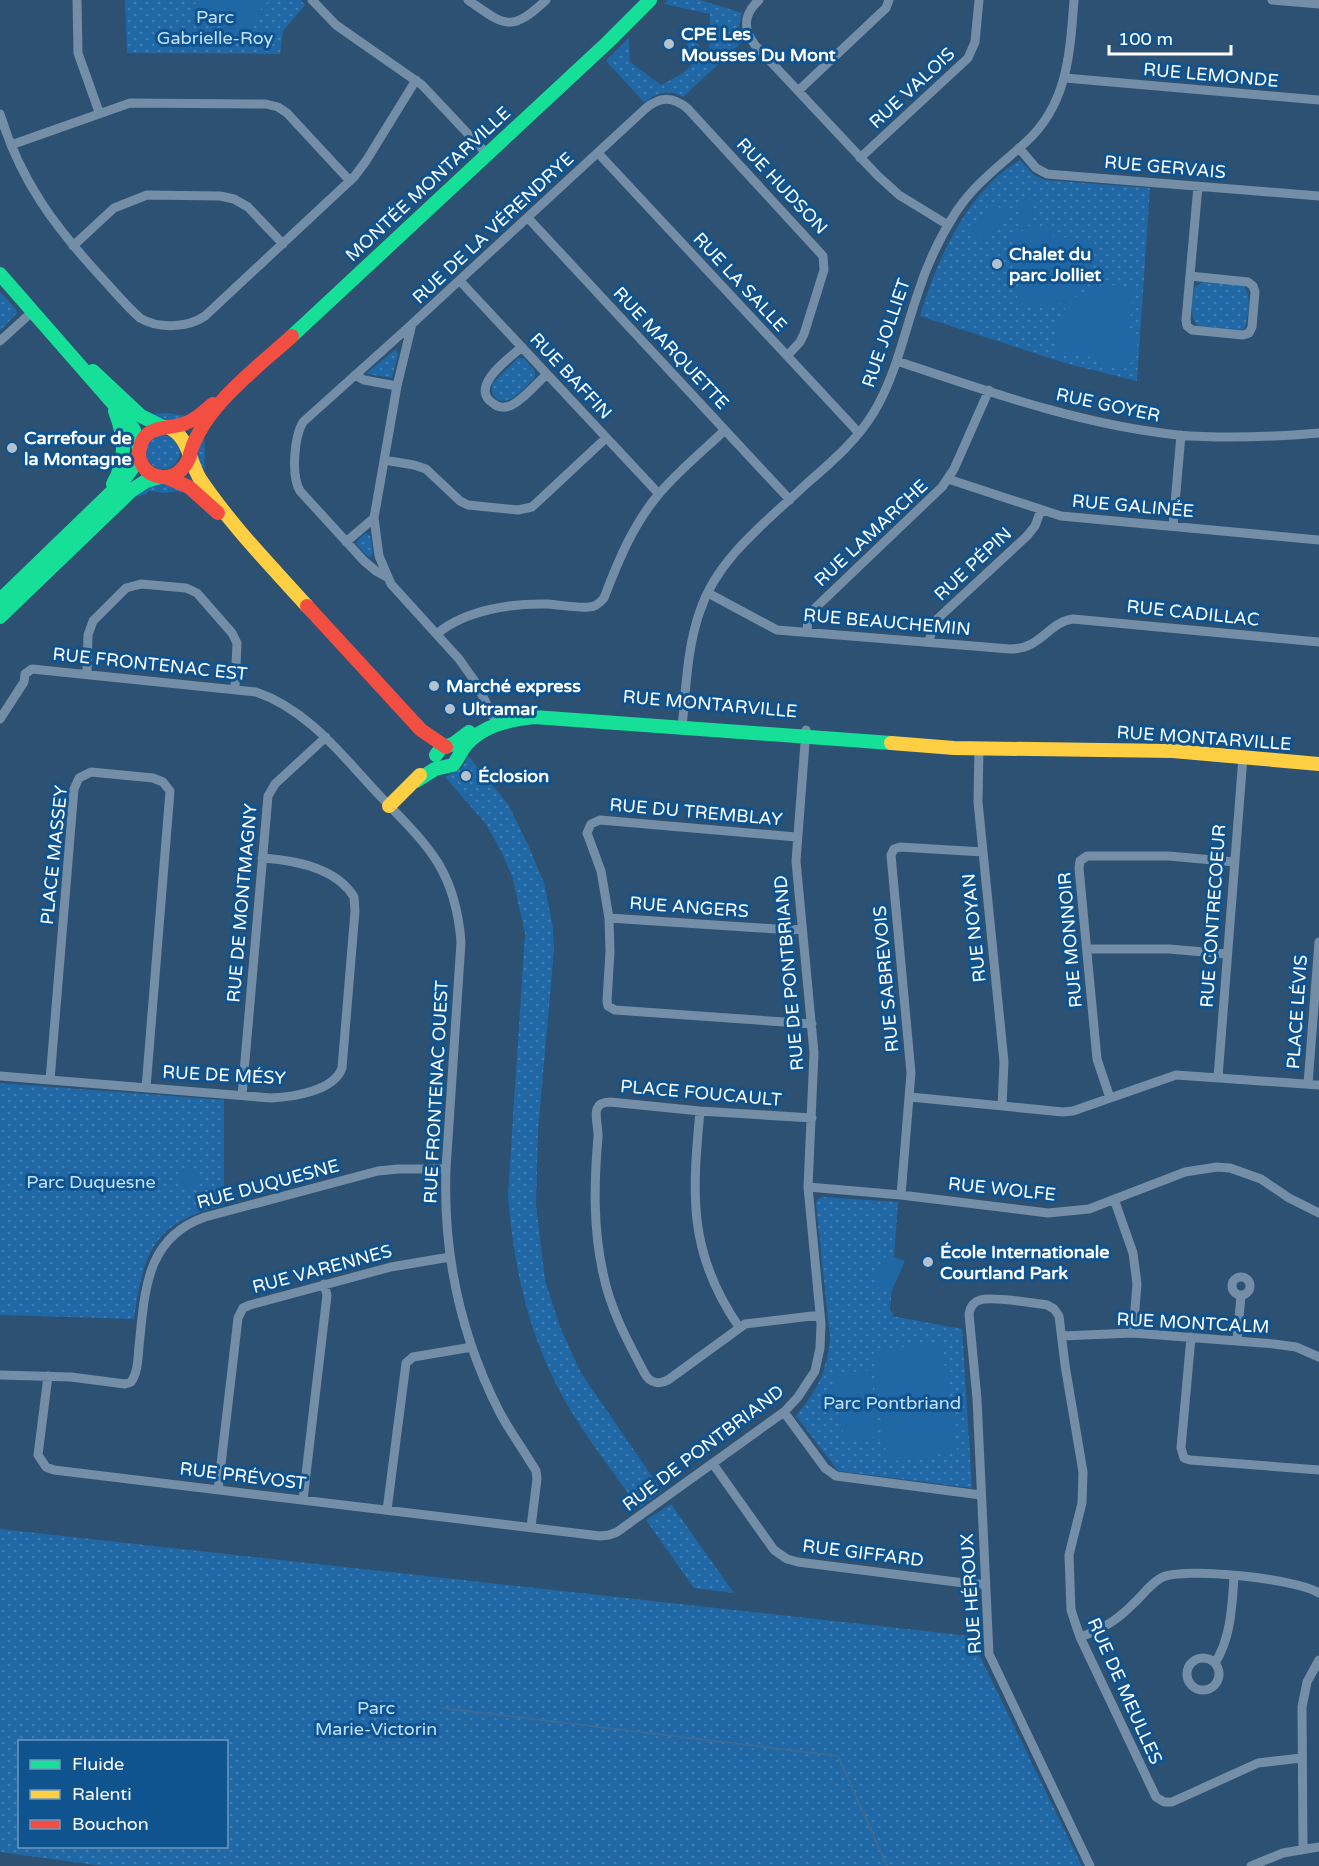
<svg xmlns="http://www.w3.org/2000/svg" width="1319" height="1866" viewBox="0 0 1319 1866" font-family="'Varela Round',sans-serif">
  <defs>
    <pattern id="grass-dots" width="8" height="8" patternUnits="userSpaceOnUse" patternTransform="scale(1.5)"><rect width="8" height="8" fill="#2067a5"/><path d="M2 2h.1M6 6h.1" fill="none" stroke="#417eb2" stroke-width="1.8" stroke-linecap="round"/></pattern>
  </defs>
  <rect width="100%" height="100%" fill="#2c5172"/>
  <path fill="url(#grass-dots)" fill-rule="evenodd" d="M125,0H301L305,5L283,31L280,54L127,53Z
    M668,0H700L742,13L739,26L744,40L683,97C670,89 656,92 645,103L606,61L629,38L630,62L661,85L683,73L709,49L710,14L664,4Z
    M687,39L695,40L700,47L691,56L688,52Z
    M1020,160L1034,175L1045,180L1150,188L1137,381L1068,364L920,316C936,262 968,189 1020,160Z
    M1203,282L1243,285C1252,294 1249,317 1244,329L1241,330L1199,326C1188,318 1193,301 1194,288Z
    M0,292L16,309L17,313L0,331Z
    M396,349L398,354L392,378L367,374L368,372Z
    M518,358H524L535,371V377C525,388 504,414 492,393V384Z
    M151,412L152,414L167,413L188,416L184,421L161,422L148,413Z
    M204,434L205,457L204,465L206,466L203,473L196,450Z
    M146 452a17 17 0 1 1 34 0a17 17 0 1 1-34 0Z
    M159,484H167L186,490L180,493L179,491L166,493L148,491L147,494L135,497L113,517C129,501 137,490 159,484Z
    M364,534L367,533L370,536L373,553L371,557L367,556L356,543Z
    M468,756L508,804L529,847L544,883L553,928L554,950L538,1131L536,1205L545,1280L560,1327L581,1373L662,1491L639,1508C611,1469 579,1429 557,1386C526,1325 513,1262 508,1195L525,933L512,876L501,851L486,824L445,777L462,768Z
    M0,1083L224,1100V1205C154,1222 143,1252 134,1319L0,1315Z
    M823,1197L898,1202L890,1311L894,1314L892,1316L962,1329L972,1488L838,1471L796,1416C818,1389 826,1373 830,1339L816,1203L818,1199Z
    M671,1504L734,1593L694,1588L646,1520Z
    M0,1529L970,1636L1082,1866H103L0,1852ZM20,1742H226V1846H20Z"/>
  <path fill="#2067a5" d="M192,0H269L237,38Z
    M1023,199L1035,201L1030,225L1019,223Z
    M991,202L1007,213L987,242L972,232Z
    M1028,227L1049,230V236L1094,240C1099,288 1064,318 1017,302L1021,260L1015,259L1016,236Z
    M1102,285H1118L1133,290L1129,333L1138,335L1136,358L1124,369L1100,366L1101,358L1057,353C1052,318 1067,295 1102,285Z
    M191,1166L200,1183L186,1190L178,1173Z
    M887,1254L905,1261L891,1293L873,1285Z
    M941,1341L957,1451L887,1462L874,1352Z
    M871,1370L878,1437L844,1441L834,1374Z"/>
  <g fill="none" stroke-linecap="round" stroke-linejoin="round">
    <path stroke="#3a6a95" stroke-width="2" d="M441,1708L838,1756L887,1866"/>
    <path stroke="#738ea6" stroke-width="9" d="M77,0L78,53L99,112
      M312,0L336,25L422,85L487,154
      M468,0C504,25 510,34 546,0
      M759,0C744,14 742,28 755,45L877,175L899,195L948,225
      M1272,0L1319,4
      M1065,78L1319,100
      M798,91L886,8L889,0
      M0,114C21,182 55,227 102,278C114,291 126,306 140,318C158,329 188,328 205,316L354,177L366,161L416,80
      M11,145L130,103L266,104L278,107L287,113L350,181
      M1019,148L1036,168L1047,174L1319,196
      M598,153L859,433
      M860,158L968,58L975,42L979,0
      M528,218L790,500
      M73,246L114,208L147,195L220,196L234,199L248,207L283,244
      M1190,276L1248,282L1253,286L1255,292L1252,327L1249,333L1243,335L1192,330L1187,326L1186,320L1198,186
      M460,281L659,494
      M0,341L33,311
      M522,347C509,358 467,388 494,404C499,408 506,408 512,405C524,399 536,384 547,374
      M897,361C989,392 1082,425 1178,435C1225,439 1272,437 1319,433
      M355,375L364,380L397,386
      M384,460L414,465L426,469L460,501L468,505L518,510L532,507L606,438
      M948,479L1061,516L1319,540
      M1173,526L1181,435
      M346,542L374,518
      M387,577L376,571L364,561L300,491C291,476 294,437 303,422L411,325
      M708,593L777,630L1010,649C1042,649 1048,622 1073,619L1319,642
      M807,632L808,618L811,612L942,487L954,469L989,390
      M438,633C466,610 512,603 548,604C561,605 576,608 589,607C596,607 600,603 604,598C618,561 633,525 658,495C678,471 703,451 725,430
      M929,642L934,622L1027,536L1035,526L1041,510
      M87,674L88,635L93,621L126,588L141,584L186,588L197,593L232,633L237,643L235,688
      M0,719L24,682L25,674L32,669L256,692C309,710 343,757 381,797C401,818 423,839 438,863C452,886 459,916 461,942L446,1169C443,1254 461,1337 500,1413C511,1433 525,1452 536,1471L537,1479L531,1527
      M497,724L476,683L459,659L391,584L379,556L374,518L397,386L412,324L645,109C660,96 673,96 688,109L823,256L824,270L804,334L800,342L787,356
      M682,727C686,689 687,647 700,611C717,559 765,523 803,487C829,464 856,442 874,412C896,375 904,333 918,293C927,264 940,237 956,212C975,183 1002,164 1026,142C1068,104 1070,52 1074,0
      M979,747L978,802L1004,1062L1002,1106
      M796,837L600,820L591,824L587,833L601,871L609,918L610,951L607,1001L608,1006L615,1010L812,1024
      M609,918L791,930L802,929
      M1087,949H1169L1227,954
      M0,1076L271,1098C293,1097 334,1091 342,1068L355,911L354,897C336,867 293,860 262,858
      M1218,1077L1243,757
      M50,1080L74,789L79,778L91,772L153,778L163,782L170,791L146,1088
      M1308,1084L1319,942
      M242,1095L268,796L275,784L326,737
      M910,1097L1063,1112L1073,1111L1176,1075L1319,1085
      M1110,1098L1097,1059L1079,868L1080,861L1087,856H1169L1234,862
      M700,1111C692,1196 688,1253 739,1327
      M812,1118L700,1111L610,1102C588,1102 599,1123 598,1137C594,1183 593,1228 603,1273C610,1309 628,1342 645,1374C650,1383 659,1385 668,1380L745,1324L820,1315
      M808,1187L901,1195L1048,1213L1089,1209L1185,1172L1217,1167L1230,1168L1261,1179L1289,1198L1319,1213
      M901,1195L911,1073L891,855L894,849L900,847L983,852
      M1114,1199L1133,1253L1137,1284L1133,1333
      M1232 1286a9 9 0 1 1 18 0a9 9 0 1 1-18 0Z
      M1062,1336L1133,1333L1274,1344L1296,1347L1319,1357
      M1191,1337L1181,1448L1184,1458L1190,1460L1319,1470
      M1237,1341L1241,1295
      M0,1375L71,1377L125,1384L131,1382C138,1372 138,1358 139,1346C145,1292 145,1238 205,1217L378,1171L398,1169H446
      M48,1376L38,1455L46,1467L54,1470L600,1536L609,1535L617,1532L784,1412L798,1397L815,1371L820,1348L821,1324L808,1187L814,1053L796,861L806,730
      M784,1412L825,1468L836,1476L981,1495
      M713,1464L774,1550L787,1559L798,1562L972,1584H985
      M218,1490L238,1318L243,1308L250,1305L391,1267L450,1257
      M303,1500L327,1295L324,1284
      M387,1510L406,1363L413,1357L472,1347
      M1080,1637C1102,1630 1118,1620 1134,1603C1143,1595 1150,1584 1161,1578C1182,1566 1299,1579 1319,1593
      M1187 1674a16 16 0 1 1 32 0a16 16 0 1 1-32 0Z
      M1215,1663C1231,1638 1232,1606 1234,1577
      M1303,1848L1302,1707L1307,1682L1319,1660
      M1090,1866L989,1654L977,1399L969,1314C970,1308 973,1302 980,1300C992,1296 1033,1303 1047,1305L1054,1309L1059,1316L1065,1365L1083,1472L1082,1503L1069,1555L1071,1610L1080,1637L1156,1797L1164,1802H1172L1258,1763L1301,1758
      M1251,1866L1283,1853L1319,1847"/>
    <path stroke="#16e098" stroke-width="14" d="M0,274L124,416L134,430L139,448
      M292,336L608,42L650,0
      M93,371L141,416L163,427
      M113,484C127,459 125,437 115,411
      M0,600L122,482L134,466L139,454
      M0,617L132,490L146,481L160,477
      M436,755L441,748L453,744L469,732
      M416,781L435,769L453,765C458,759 461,751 466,745C483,725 509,720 534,717L891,743"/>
    <path stroke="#ffcf43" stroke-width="14" d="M167,427C189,435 189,461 200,479C231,525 270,565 307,606
      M891,743L954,748L1173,751L1319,764
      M389,806L420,775"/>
    <path stroke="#f24e42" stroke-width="14" d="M190,454C203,407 257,368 292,336
      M190,456C185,468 177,478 162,477C154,476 147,473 143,466C139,460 138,454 140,448C144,424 169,430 186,423C197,419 204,411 213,404
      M168,478L189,487L218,513
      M307,606L421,730L446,747"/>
  </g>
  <g fill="#b5c2ce" stroke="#0f538f" stroke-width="2">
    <circle cx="669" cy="44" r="6"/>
    <circle cx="997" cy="264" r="6"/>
    <circle cx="12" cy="448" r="6"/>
    <circle cx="434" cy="686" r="6"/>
    <circle cx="450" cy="709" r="6"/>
    <circle cx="466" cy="776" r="6"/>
    <circle cx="928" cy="1262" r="6"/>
  </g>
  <g text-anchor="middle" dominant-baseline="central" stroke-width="6" stroke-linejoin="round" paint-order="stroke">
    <g font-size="18" fill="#c0e2fe" stroke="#0f538f">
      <text x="215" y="17">Parc<tspan x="215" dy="21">Gabrielle-Roy</tspan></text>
      <text x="91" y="1182">Parc Duquesne</text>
      <text x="892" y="1403">Parc Pontbriand</text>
      <text x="376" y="1708">Parc<tspan x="376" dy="21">Marie-Victorin</tspan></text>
    </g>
    <g font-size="18" font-weight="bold" fill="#fff" stroke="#0f538f" text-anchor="start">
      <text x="681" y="34">CPE Les<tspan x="681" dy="21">Mousses Du Mont</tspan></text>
      <text x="1009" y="254">Chalet du<tspan x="1009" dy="21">parc Jolliet</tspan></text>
      <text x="24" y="438">Carrefour de<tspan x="24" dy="21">la Montagne</tspan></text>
      <text x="446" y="686">Marché express</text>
      <text x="462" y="709">Ultramar</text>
      <text x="478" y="776">Éclosion</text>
      <text x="940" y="1252">École Internationale<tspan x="940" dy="21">Courtland Park</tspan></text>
    </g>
    <g font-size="18" fill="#fff" stroke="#0f538f">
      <text transform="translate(1211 75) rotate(5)">RUE LEMONDE</text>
      <text transform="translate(912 88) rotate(-43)">RUE VALOIS</text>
      <text transform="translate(1165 167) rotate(5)">RUE GERVAIS</text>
      <text transform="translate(428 184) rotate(-43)">MONTÉE MONTARVILLE</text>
      <text transform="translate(782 186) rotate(47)">RUE HUDSON</text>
      <text transform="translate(493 228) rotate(-43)">RUE DE LA VÉRENDRYE</text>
      <text transform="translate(740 282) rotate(47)">RUE LA SALLE</text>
      <text transform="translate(886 333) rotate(-71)">RUE JOLLIET</text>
      <text transform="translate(671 348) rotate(47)">RUE MARQUETTE</text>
      <text transform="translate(571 376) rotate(47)">RUE BAFFIN</text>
      <text transform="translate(1108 405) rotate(12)">RUE GOYER</text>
      <text transform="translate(1133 506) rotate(5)">RUE GALINÉE</text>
      <text transform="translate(871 533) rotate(-43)">RUE LAMARCHE</text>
      <text transform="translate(973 564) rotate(-43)">RUE PÉPIN</text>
      <text transform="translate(1193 613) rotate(6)">RUE CADILLAC</text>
      <text transform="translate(887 622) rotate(5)">RUE BEAUCHEMIN</text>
      <text transform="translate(150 664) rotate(6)">RUE FRONTENAC EST</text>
      <text transform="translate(710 704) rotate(5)">RUE MONTARVILLE</text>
      <text transform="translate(1204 738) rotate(4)">RUE MONTARVILLE</text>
      <text transform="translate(696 812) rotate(5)">RUE DU TREMBLAY</text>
      <text transform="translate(54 855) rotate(-84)">PLACE MASSEY</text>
      <text transform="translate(242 903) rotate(-85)">RUE DE MONTMAGNY</text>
      <text transform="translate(689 907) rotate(4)">RUE ANGERS</text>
      <text transform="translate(1213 916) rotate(-86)">RUE CONTRECOEUR</text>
      <text transform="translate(974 928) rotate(-96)">RUE NOYAN</text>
      <text transform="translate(1070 940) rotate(-95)">RUE MONNOIR</text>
      <text transform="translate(789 973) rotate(-95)">RUE DE PONTBRIAND</text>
      <text transform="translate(886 979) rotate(-95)">RUE SABREVOIS</text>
      <text transform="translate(1297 1012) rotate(-86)">PLACE LÉVIS</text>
      <text transform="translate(224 1075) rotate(3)">RUE DE MÉSY</text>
      <text transform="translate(436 1092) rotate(-87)">RUE FRONTENAC OUEST</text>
      <text transform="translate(701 1093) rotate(5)">PLACE FOUCAULT</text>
      <text transform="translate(268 1184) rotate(-15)">RUE DUQUESNE</text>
      <text transform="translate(1002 1189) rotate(6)">RUE WOLFE</text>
      <text transform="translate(322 1269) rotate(-15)">RUE VARENNES</text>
      <text transform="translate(1193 1323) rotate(3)">RUE MONTCALM</text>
      <text transform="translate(703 1448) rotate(-37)">RUE DE PONTBRIAND</text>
      <text transform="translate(243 1476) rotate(7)">RUE PRÉVOST</text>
      <text transform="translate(863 1553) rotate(7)">RUE GIFFARD</text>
      <text transform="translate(971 1594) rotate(-94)">RUE HÉROUX</text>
      <text transform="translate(1125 1691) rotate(66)">RUE DE MEULLES</text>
    </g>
  </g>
  <rect x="18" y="1740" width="210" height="108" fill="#0f538f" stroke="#6f98bc" stroke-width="1.5"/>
  <rect x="30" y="1760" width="30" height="9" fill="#16e098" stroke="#6f98bc" stroke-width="1.5"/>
  <text x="72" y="1770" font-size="18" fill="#ffffff">Fluide</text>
  <rect x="30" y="1790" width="30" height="9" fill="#ffcf43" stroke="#6f98bc" stroke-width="1.5"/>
  <text x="72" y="1800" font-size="18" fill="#ffffff">Ralenti</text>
  <rect x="30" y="1820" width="30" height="9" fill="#f24e42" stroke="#6f98bc" stroke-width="1.5"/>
  <text x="72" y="1830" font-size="18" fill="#ffffff">Bouchon</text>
  <path d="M1109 45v9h122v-9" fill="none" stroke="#ffffff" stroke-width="3"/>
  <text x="1118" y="45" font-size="18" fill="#ffffff" stroke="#0f538f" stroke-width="4.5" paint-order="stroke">100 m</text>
</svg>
